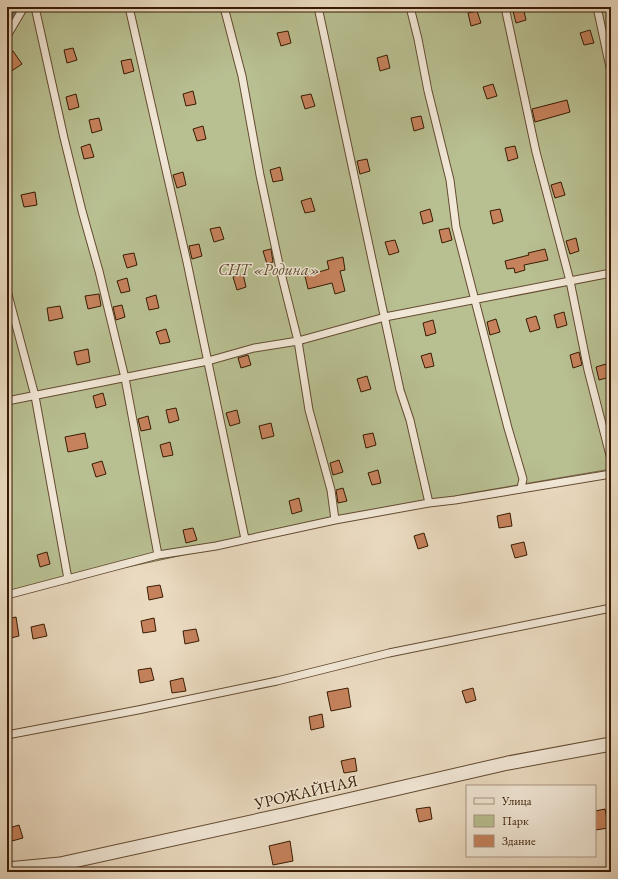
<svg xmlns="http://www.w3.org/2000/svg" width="618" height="879" viewBox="0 0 618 879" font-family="'EB Garamond',serif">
  <rect width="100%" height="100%" fill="#eadac0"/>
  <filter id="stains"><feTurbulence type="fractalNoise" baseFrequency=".005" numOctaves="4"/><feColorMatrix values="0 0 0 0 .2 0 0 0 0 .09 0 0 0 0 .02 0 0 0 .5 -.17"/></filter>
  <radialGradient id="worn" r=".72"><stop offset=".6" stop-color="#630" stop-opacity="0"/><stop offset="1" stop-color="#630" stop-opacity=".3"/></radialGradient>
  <path fill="#b8bf91" stroke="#786d4a" d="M7,7H611V469L471,493L7,593Z"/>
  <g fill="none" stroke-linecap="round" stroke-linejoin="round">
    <path stroke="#737a70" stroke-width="3.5" d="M7,24L17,7"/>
  </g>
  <path fill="#c5825c" stroke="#381b02" d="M512,7H523L526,20L516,23Z
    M477,11L481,23L471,26L468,13Z
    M590,30L594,43L584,45L580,33Z
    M288,31L291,43L281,46L277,33Z
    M73,48L77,60L67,63L64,50Z
    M13,51L22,64L7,74V55Z
    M387,55L390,68L380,71L377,58Z
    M131,59L134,71L124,74L121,61Z
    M493,84L497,96L487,99L483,87Z
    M193,91L196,104L186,106L183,94Z
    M76,94L79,107L69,110L66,97Z
    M311,94L315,106L305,109L301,96Z
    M567,100L570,112L535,122L532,109Z
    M421,116L424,128L414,131L411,118Z
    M99,118L102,130L92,133L89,120Z
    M203,126L206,139L197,141L193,129Z
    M90,144L94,157L84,159L81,147Z
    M515,146L518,158L508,161L505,148Z
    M367,159L370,171L360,174L357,161Z
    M280,167L283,180L273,182L270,170Z
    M183,172L186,185L177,188L173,175Z
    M561,182L565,195L555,198L551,185Z
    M35,192L37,205L24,207L21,195Z
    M311,198L315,211L305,213L301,201Z
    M430,209L433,221L423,224L420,212Z
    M500,209L503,221L493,224L490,211Z
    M220,227L224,239L214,242L210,229Z
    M449,228L452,240L442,243L439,230Z
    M576,238L579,251L570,254L566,241Z
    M395,240L399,252L389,255L385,242Z
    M199,244L202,256L192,259L189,246Z
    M271,249L273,262L267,264L263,251Z
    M545,249L548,260L524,265L525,270L515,273L514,268L507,269L505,261L529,255L528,253Z
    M134,253L137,265L127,268L123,255Z
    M343,257L345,270L340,271L345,291L335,294L332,283L308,289L305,276L329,269L327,261Z
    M243,274L246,287L237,290L233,277Z
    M127,278L130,291L121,293L117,281Z
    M99,294L101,306L88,309L85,296Z
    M156,295L159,308L149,310L146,298Z
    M122,305L125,317L116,320L113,307Z
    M60,306L63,318L49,321L47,308Z
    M564,312L567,325L557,328L554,315Z
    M536,316L540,329L530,332L526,319Z
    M496,319L500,332L490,335L487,322Z
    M433,320L436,333L426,336L423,323Z
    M166,329L170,342L160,344L156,332Z
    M88,349L90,362L77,365L74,352Z
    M579,352L582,365L573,368L570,355Z
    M431,353L434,366L425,368L421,356Z
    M248,355L251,365L241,368L238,358Z
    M606,364L610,377L599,380L596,367Z
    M367,376L371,389L361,392L357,379Z
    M103,393L106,405L96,408L93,396Z
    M176,408L179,420L169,423L166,410Z
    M237,410L240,423L230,426L226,413Z
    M148,416L151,429L141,431L138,419Z
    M271,423L274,436L262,439L259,426Z
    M85,433L88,448L68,452L65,437Z
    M373,433L376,445L366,448L363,435Z
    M170,442L173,455L163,457L160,445Z
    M339,460L343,472L333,475L330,463Z
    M102,461L106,474L96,477L92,464Z
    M378,470L381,483L372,485L368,473Z
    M343,488L347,501L338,503L336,490Z
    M299,498L302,511L292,514L289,501Z
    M510,513L512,526L499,528L497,516Z
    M193,528L197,540L186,543L183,530Z
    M424,533L428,546L418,549L414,536Z
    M524,542L527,555L515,558L511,545Z
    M47,552L50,564L40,567L37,555Z
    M160,585L163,597L149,600L147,587Z
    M16,617L19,636L7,639V619Z
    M154,618L156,631L143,633L141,621Z
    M44,624L47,636L33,639L31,627Z
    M196,629L199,641L185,644L183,631Z
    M151,668L154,680L140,683L138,670Z
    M183,678L186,691L172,693L170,681Z
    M348,688L351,707L331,711L327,692Z
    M473,688L476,700L466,703L462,691Z
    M322,714L324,727L311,730L309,717Z
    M355,758L357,771L344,773L341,761Z
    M430,807L432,819L419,822L416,809Z
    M605,809L609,828L595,830V811Z
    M19,825L23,838L12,841L9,828Z
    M290,841L293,861L273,865L269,846Z"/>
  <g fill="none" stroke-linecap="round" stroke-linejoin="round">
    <g stroke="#644b32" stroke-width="9">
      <path id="service" d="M35,7L64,138L82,211L99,271L125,378L158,555
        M129,7L187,262L245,539
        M224,7L242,76L260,175L280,269L298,341L309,410L331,490L335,520
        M318,7L400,390L410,420L429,503
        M410,7L418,39L428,91L450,180L456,227L508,428L523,479L521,488
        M505,7L536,152L570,281L588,370L611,459
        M597,7L611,72
        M7,36L24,7
        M7,291L35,396L68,579
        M7,401L208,361L254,348L298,341L385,317L611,273
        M7,595L158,555L216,546L335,520L429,503L455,500L611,474
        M7,735L138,710L277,681L389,653L611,608"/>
    </g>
    <g stroke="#644b32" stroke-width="15">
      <path id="minor" d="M7,869L60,864L287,814L508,763L611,744"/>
    </g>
    <use href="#service" stroke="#f1e7d6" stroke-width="7"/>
    <use href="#minor" stroke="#f1e7d6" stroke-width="13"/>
  </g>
  <g text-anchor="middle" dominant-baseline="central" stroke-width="3" stroke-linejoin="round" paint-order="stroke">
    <g font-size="16" font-style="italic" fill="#5e4c2d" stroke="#f1e7d6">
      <text x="269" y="269">СНТ «Родина»</text>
    </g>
    <g font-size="16" fill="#381b02" stroke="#f1e7d6">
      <text transform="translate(306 792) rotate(-13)">УРОЖАЙНАЯ</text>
    </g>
  </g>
  <rect width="618" height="879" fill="none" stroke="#eadac0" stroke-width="24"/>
  <rect x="8" y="8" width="602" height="863" fill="none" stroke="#381b02" stroke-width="2"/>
  <rect x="12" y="12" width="594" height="855" fill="none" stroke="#381b02"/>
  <rect x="466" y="785" width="130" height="72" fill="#f1e7d6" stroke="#a79581"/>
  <rect x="474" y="798" width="20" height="6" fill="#f1e7d6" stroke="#a79581"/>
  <text x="502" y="805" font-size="12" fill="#381b02">Улица</text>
  <rect x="474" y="815" width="20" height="12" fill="#b8bf91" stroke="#a79581"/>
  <text x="502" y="825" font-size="12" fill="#381b02">Парк</text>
  <rect x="474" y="835" width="20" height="12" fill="#c5825c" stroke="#a79581"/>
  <text x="502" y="845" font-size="12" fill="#381b02">Здание</text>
  <rect width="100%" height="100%" filter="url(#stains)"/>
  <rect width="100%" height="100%" fill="url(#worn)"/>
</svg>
